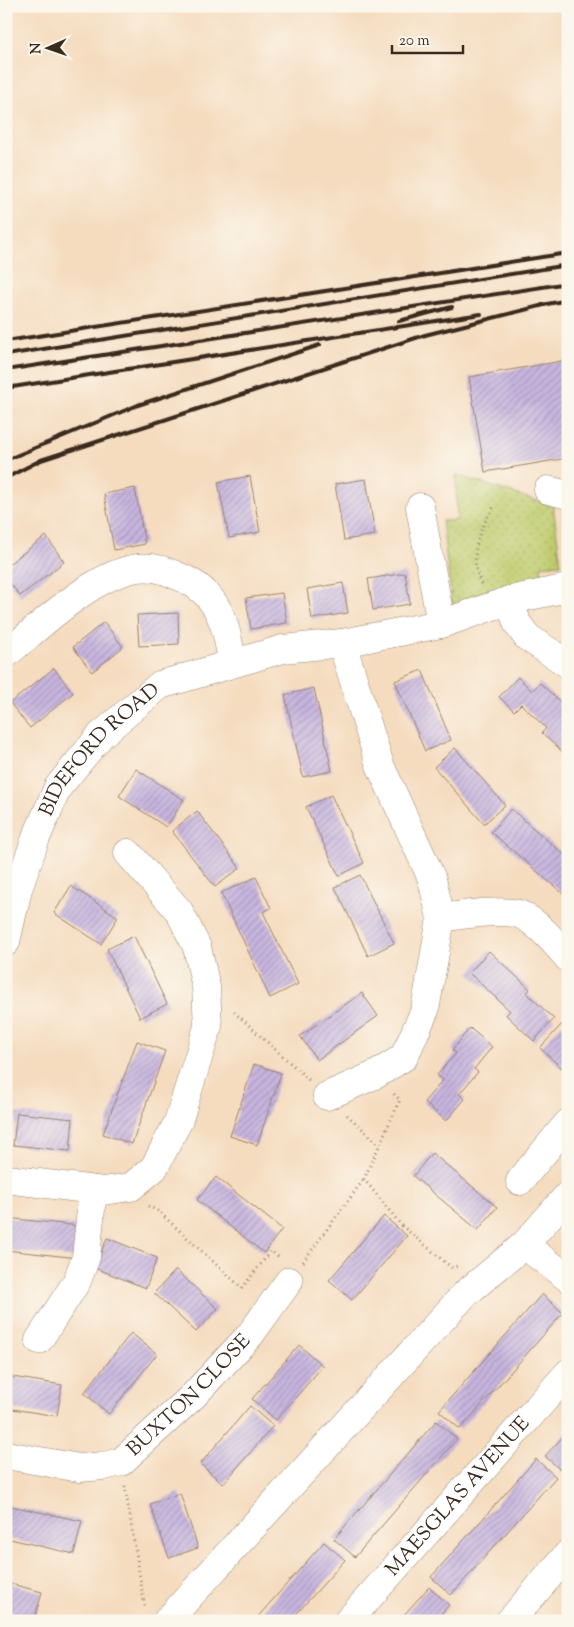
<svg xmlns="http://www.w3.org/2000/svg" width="574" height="1627" viewBox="0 0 574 1627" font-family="'Sorts Mill Goudy',serif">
  <defs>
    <pattern id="park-dots" width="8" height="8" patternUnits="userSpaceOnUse" patternTransform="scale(1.25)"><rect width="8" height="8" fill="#bfcc6e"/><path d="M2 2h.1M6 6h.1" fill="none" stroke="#a5af5f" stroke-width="1.8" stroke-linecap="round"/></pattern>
    <pattern id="building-hatch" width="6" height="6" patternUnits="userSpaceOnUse" patternTransform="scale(1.25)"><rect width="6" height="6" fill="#c8b6e0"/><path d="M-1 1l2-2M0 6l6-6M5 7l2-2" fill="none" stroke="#a494b5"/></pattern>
  </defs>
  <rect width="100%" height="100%" fill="#fbf7ec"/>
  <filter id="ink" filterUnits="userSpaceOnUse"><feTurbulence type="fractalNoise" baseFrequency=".02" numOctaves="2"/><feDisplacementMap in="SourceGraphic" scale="10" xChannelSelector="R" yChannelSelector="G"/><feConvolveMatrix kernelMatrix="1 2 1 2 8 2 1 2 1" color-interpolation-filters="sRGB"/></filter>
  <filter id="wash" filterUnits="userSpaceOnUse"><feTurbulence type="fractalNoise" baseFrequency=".0096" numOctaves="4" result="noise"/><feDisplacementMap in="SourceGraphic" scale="20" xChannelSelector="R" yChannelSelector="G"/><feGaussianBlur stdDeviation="1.12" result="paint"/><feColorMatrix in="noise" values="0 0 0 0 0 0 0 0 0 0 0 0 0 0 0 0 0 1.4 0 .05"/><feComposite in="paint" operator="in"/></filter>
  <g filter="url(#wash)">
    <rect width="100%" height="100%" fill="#f5dcbf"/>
    <path fill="url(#park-dots)" stroke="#7d7b46" d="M456,475L553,506L561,564L541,566L543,581L484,591L452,604L442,521L457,520Z"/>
    <g id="blocks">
      <path fill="url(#building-hatch)" d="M568,360V458L485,472L469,377Z
        M250,476L260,532L229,538L218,482Z
        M366,479L375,535L344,540L335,484Z
        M135,488L145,544L114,550L104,494Z
        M46,536L64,562L20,596L6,578V566Z
        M405,573L410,604L373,610L368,579Z
        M343,583L348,613L312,619L307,589Z
        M282,593L287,623L251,629L246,598Z
        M178,613L179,644L139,646L137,615Z
        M104,622L123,647L92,672L73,647Z
        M54,668L73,693L30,728L10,703Z
        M422,670L451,740L425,751L395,681Z
        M518,677L532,691L540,683L566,707L563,711L568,716V757L542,733L546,728L521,704L514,711L499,697Z
        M314,688L332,771L303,777L285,695Z
        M455,748L505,805L484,824L434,767Z
        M136,769L184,800L166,827L119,796Z
        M331,795L364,863L339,876L306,807Z
        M511,809L568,858V898L491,832Z
        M197,811L240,868L215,887L172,831Z
        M360,875L394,943L368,956L335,887Z
        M256,877L271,908L263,912L298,984L270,998L221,893Z
        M71,886L118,917L101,944L54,913Z
        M134,936L167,1004L140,1018L107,949Z
        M489,951L530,989L527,993L554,1019L534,1041L506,1015L510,1011L469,973Z
        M362,993L378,1016L317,1060L300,1036Z
        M562,1024L568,1030V1074L540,1048Z
        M470,1028L492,1047L474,1069L478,1072L459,1094L465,1099L446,1121L424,1102L443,1080L437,1075L456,1053L452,1050Z
        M137,1041L165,1051L132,1144L103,1134Z
        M254,1064L281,1073L257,1145L230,1136Z
        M17,1113L73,1119L70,1151L13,1145Z
        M432,1153L497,1207L478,1230L413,1176Z
        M216,1177L282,1229L264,1253L197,1200Z
        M384,1216L407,1236L352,1300L329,1280Z
        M6,1218L81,1226L78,1258L6,1250Z
        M107,1238L157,1258L146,1288L95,1268Z
        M176,1270L218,1309L196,1332L154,1293Z
        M542,1294L563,1313L460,1429L439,1411Z
        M131,1333L157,1354L109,1414L84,1393Z
        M299,1345L323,1366L276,1420L252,1399Z
        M6,1376L62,1385L57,1416L6,1408Z
        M250,1406L273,1426L223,1484L200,1464Z
        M436,1421L457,1439L355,1557L334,1539Z
        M568,1431V1471L565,1474L545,1456Z
        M536,1459L556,1477L451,1595L431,1577Z
        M180,1493L198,1548L169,1558L150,1504Z
        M6,1505L82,1521L74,1554L6,1538Z
        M324,1542L345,1560L290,1621H254Z
        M11,1584L42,1592L34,1621H6V1604Z
        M429,1587L449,1605L435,1621H405L401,1618Z"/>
    </g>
  </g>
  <g filter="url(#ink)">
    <use href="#blocks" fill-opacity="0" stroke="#98836e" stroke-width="1"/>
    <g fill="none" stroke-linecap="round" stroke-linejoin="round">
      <g stroke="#98836e" stroke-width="29">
        <g id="minor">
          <path d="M548,490L568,495"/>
          <path d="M420,507L441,624"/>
          <path d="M510,600L568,588"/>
          <path d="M342,643L380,765L432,879L441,918C460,915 501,909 519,914C536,920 557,945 568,958"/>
          <path d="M6,654C42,625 109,557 158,569C165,570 173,574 180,577C218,592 227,625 232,663"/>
          <path id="s1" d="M6,942L18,889L36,838L58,787L101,735L160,685L283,649L342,643L441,624L510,600L517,623L527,637L568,664"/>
          <path d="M327,1096L377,1074L404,1057L425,1010L441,918"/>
          <path d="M6,1179L103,1191L131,1187L154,1168L178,1122L208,1027L206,987L197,947L179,911L128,853"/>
          <path d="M520,1181L568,1123"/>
          <path d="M524,1245L568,1195"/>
          <path d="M39,1340L77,1281L86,1257L93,1190"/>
          <path id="s2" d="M6,1455L79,1468L104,1466L121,1462L193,1396L250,1335L289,1281"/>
          <path d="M167,1621L465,1294L524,1245L568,1278"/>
          <path id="s3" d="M348,1621L568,1373"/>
          <path d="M510,1621L568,1554"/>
        </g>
      </g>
      <path stroke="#98836e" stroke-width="3" stroke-dasharray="1 4" stroke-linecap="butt" d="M481,584C468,554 479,530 495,505
        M234,1012L309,1080
        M394,1094L400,1100L364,1179L401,1225L452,1268L457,1266
        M347,1115L380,1145
        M148,1206L158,1211L242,1288L271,1251L280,1258
        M303,1262L364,1179
        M125,1486L145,1608"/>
      <use href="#minor" stroke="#fff" stroke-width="28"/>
      <path stroke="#3b2a1e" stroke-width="4" d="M542,305L568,300
        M399,321L452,307
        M6,341L568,253
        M6,355L568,265
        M6,370L568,283
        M6,388L481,314
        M6,460L138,405L320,345
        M6,478L41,460L425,335L548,304"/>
    </g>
  </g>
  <g text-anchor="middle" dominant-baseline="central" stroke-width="4.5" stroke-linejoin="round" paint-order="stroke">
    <g font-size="20" fill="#3b2a1e" stroke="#fbf7ec">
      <text stroke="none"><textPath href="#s1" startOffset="219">BIDEFORD ROAD</textPath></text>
      <text stroke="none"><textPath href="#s2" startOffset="212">BUXTON CLOSE</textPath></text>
      <text stroke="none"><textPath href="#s3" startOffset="166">MAESGLAS AVENUE</textPath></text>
    </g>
  </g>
  <rect width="574" height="1627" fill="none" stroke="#fbf7ec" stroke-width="25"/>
  <g transform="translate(48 48) rotate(268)" stroke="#fbf7ec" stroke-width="4" paint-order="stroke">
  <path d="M0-4L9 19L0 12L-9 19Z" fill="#3b2a1e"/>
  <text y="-8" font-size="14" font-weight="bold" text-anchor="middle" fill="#3b2a1e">N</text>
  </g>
  <path d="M392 45v8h71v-8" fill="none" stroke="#3b2a1e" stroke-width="2.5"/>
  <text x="399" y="45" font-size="15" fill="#3b2a1e" stroke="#fbf7ec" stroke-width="4" paint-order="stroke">20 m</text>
</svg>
